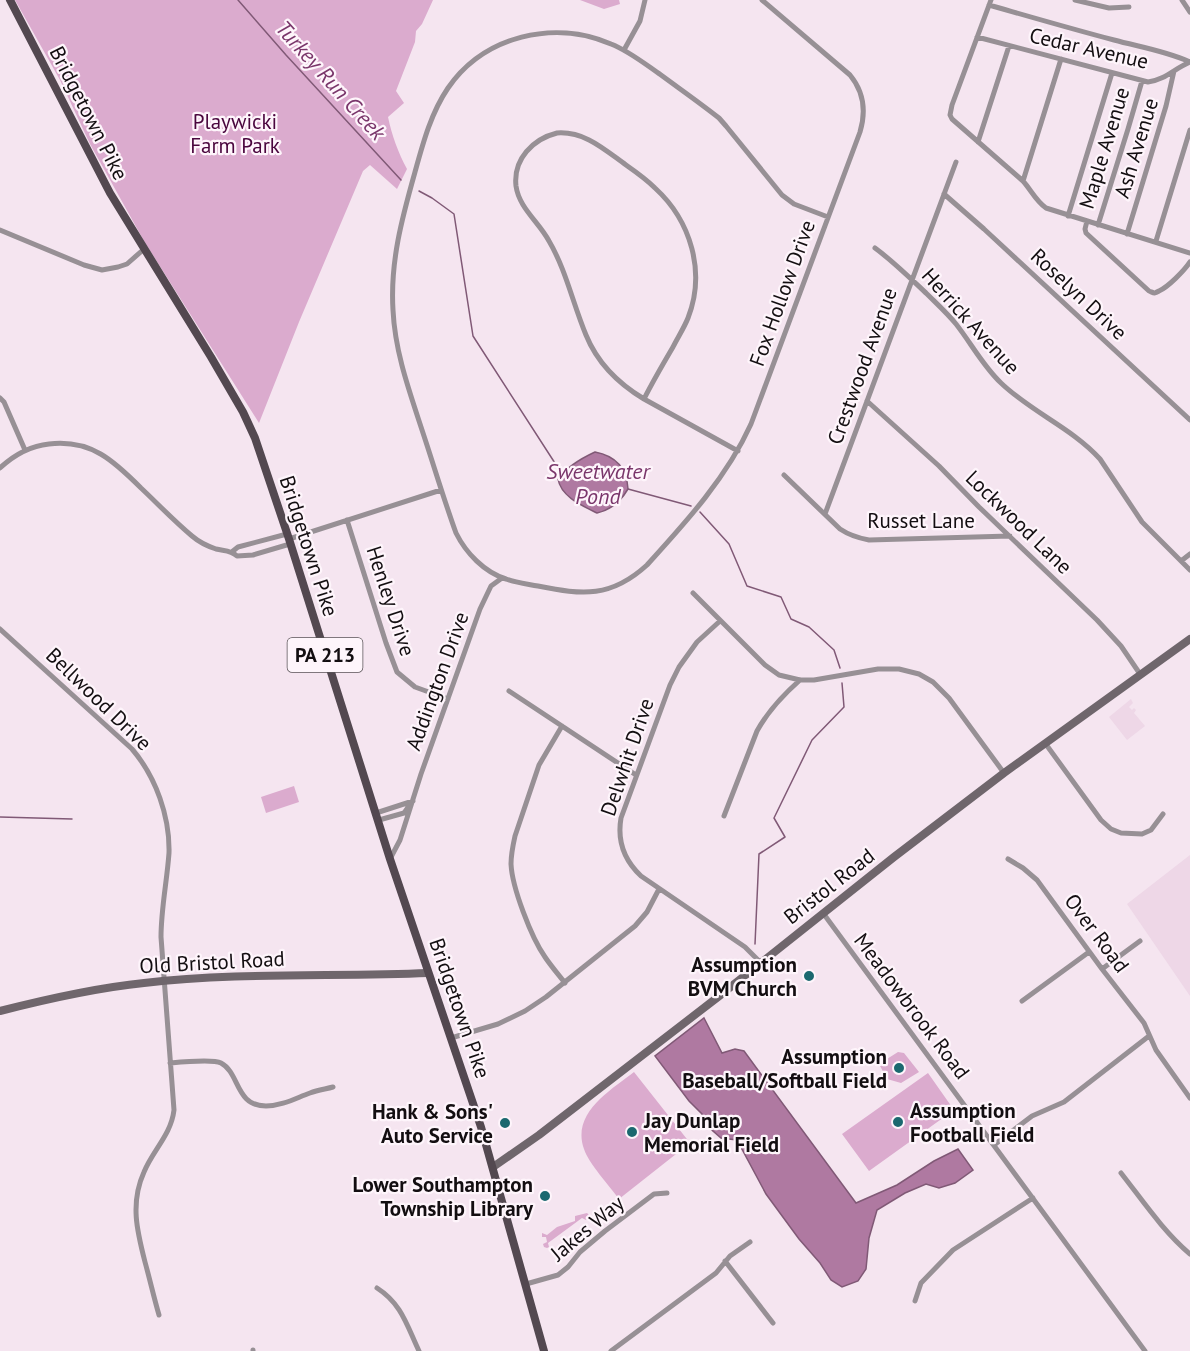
<svg xmlns="http://www.w3.org/2000/svg" width="1190" height="1351" viewBox="0 0 1190 1351" font-family="'PT Sans',sans-serif">
  <rect width="100%" height="100%" fill="#f5e5f0"/>
  <path fill="#eed7e7" d="M1131,699L1133,703L1129,707L1132,710L1134,708L1136,710L1134,713L1145,726L1127,740L1109,717Z
    M1190,855V996L1127,904Z"/>
  <path fill="#dbabce" d="M15,0H433L422,24L416,31L415,42L396,91L404,103L388,117C392,136 398,152 407,169L397,189L370,165L363,171L299,322L259,423L144,241L90,144L60,80Z
    M580,0H619L620,4L604,9Z
    M294,786L299,802L266,813L261,797Z
    M898,1052L904,1053L919,1072L901,1083L887,1079L879,1064Z
    M634,1072L690,1143L619,1199C609,1185 589,1164 584,1149C571,1113 611,1090 634,1072Z
    M928,1073L954,1110L869,1171L842,1134Z
    M587,1213L590,1216L586,1220L582,1218L548,1243L549,1247L547,1248L544,1247L543,1244L547,1242L546,1237H542V1233L547,1235L557,1227L575,1221V1216Z"/>
  <path fill="#af79a1" stroke="#805976" stroke-width="1.5" d="M595,452C616,456 627,469 628,489C621,501 611,510 597,513C583,506 561,497 558,479C566,468 582,458 595,452Z
    M704,1018L722,1053L735,1049L744,1051L856,1203L897,1185L934,1161L958,1149L973,1170L955,1183L939,1188L926,1184L905,1193L877,1210L869,1238L866,1269L858,1281L842,1287L831,1280L820,1263L799,1239L766,1194L737,1140L721,1138L705,1124L702,1114L689,1101L655,1056Z"/>
  <g fill="none" stroke-linecap="round" stroke-linejoin="round">
    <path stroke="#805976" stroke-width="1.5" d="M238,0L286,55L401,180
      M419,191L432,198L454,214L473,336L562,474
      M628,489L691,506
      M700,512L729,544L747,586L781,597L791,619L809,627L834,650L840,668
      M0,817L72,819
      M755,944L759,854L785,837L774,818L812,740L844,707L842,683"/>
    <path stroke="#979095" stroke-width="5" d="M762,0L850,75C864,92 866,112 860,132L751,424C727,477 687,521 647,565C611,598 583,595 538,586C528,584 516,583 506,579C484,572 466,553 456,533C444,500 434,466 423,433C410,393 395,353 393,310C390,262 402,218 415,172C423,143 431,113 448,88C484,36 554,19 611,44C629,51 645,64 661,75C680,89 700,103 719,118L726,126L782,195L794,204L828,217
      M991,0L952,105L950,115L952,119L1023,181C1031,190 1036,201 1046,208L1190,253
      M1075,0L1109,8L1129,7
      M1182,0L1190,12
      M989,5C1031,17 1072,29 1114,40C1140,47 1166,51 1190,62
      M977,37L1148,82C1165,80 1175,68 1190,62
      M624,50L640,21L645,0
      M557,133C585,131 605,150 626,165C636,172 646,179 655,188C691,221 706,272 688,318C684,328 678,337 673,347C663,364 653,381 644,399C619,384 597,362 586,335C573,304 566,270 549,241C539,222 519,208 516,186C513,159 533,139 557,133Z
      M978,142L1009,46
      M1023,181L1061,59
      M944,194L984,229L1190,420
      M1068,216L1112,73
      M1087,221L1085,229L1086,233L1149,291C1154,293 1154,294 1159,291C1168,287 1184,271 1190,262
      M1098,225L1128,129L1142,81
      M0,230L84,265L102,270L118,267L127,264L144,249
      M1127,234L1166,106L1174,71
      M1156,241L1190,130
      M875,248C894,262 910,278 927,294C937,304 947,313 956,324C971,343 983,366 1001,383C1031,412 1072,428 1100,459L1142,522L1190,570
      M0,398L4,402L25,450
      M644,399L738,451
      M867,401L939,466L979,507L1097,620L1121,646L1140,674
      M0,468C14,455 30,446 49,444C91,439 114,461 141,488C158,504 174,521 192,536C199,542 207,546 216,549C224,551 231,550 237,556L253,555L290,544
      M784,475L840,529C849,535 858,538 869,540L1010,536
      M825,514L956,162
      M347,520L386,643L397,672L415,687L448,699
      M289,539L441,490
      M233,551L238,547L287,534
      M1181,561L1190,554
      M693,593L765,665L779,675L800,680H814L878,669H899L919,674L933,682L949,698L1004,773
      M720,621L697,642L679,667L670,685L621,818C617,841 624,860 641,876L745,947L761,963
      M0,629L132,749C156,777 170,817 169,853C167,881 161,909 161,937L174,1110C171,1135 153,1150 144,1172C130,1203 137,1231 145,1262C150,1280 154,1298 159,1315
      M509,691L636,775
      M562,726L539,765L515,836C513,845 511,854 511,864C512,887 531,937 545,957C551,966 558,974 565,983
      M1045,743L1101,820L1111,829L1121,833L1142,834L1151,830L1163,814
      M376,813L413,801
      M724,816L757,731C768,711 783,695 800,680
      M379,820L404,813L409,806
      M390,859L400,840L421,774L480,609L491,586L502,578
      M1008,859L1023,868L1037,880L1102,969L1144,1023L1156,1050L1190,1098
      M823,913L1145,1351
      M1102,969L1140,941
      M1022,1001L1089,952
      M451,1038L498,1024L525,1011L546,997L635,926L647,912L659,889
      M170,1063C181,1062 213,1059 221,1063C240,1073 235,1106 266,1106C282,1106 296,1098 310,1093C318,1090 326,1089 333,1087
      M994,1145L1032,1116L1064,1102L1149,1036
      M1121,1173C1143,1201 1163,1231 1190,1254
      M725,1261L773,1323
      M526,1284L558,1275L568,1267L580,1252L605,1231L654,1194L667,1193
      M377,1288C402,1304 407,1326 419,1351
      M915,1301L921,1283L953,1250L1033,1198
      M253,1350V1351
      M611,1351L716,1273L730,1256L750,1242"/>
    <path stroke="#6f666c" stroke-width="8" d="M0,1011C47,999 95,988 144,983C238,972 334,977 428,973
      M493,1167L539,1135L718,997L894,857L1004,773L1190,639"/>
    <path stroke="#534850" stroke-width="8" d="M10,0L110,193L211,357L243,412L255,438L289,539L390,859L481,1127L544,1351"/>
  </g>
  <g fill="#1b686f" stroke="#fef5fb" stroke-width="2">
    <circle cx="809" cy="976" r="6"/>
    <circle cx="899" cy="1068" r="6"/>
    <circle cx="898" cy="1122" r="6"/>
    <circle cx="505" cy="1123" r="6"/>
    <circle cx="632" cy="1132" r="6"/>
    <circle cx="545" cy="1196" r="6"/>
  </g>
  <g text-anchor="middle" dominant-baseline="central" stroke-width="4.5" stroke-linejoin="round" paint-order="stroke">
    <rect fill="#fef5fb" stroke="#5a5357" stroke-width="1.5" x="287.5" y="638" width="75" height="34" rx="4.5"/>
    <g font-size="20" font-weight="bold" fill="#130e11">
      <text x="325" y="655">PA 213</text>
    </g>
    <g font-size="21" fill="#130e11" stroke="#fef5fb">
      <text transform="translate(1089 48) rotate(13)">Cedar Avenue</text>
      <text transform="translate(89 113) rotate(63)">Bridgetown Pike</text>
      <text transform="translate(1104 148) rotate(-73)">Maple Avenue</text>
      <text transform="translate(1136 148) rotate(-73)">Ash Avenue</text>
      <text transform="translate(782 293) rotate(-70)">Fox Hollow Drive</text>
      <text transform="translate(1079 294) rotate(43)">Roselyn Drive</text>
      <text transform="translate(971 321) rotate(48)">Herrick Avenue</text>
      <text transform="translate(862 366) rotate(-70)">Crestwood Avenue</text>
      <text x="921" y="520">Russet Lane</text>
      <text transform="translate(1019 522) rotate(44)">Lockwood Lane</text>
      <text transform="translate(309 546) rotate(72)">Bridgetown Pike</text>
      <text transform="translate(391 601) rotate(72)">Henley Drive</text>
      <text transform="translate(437 681) rotate(-70)">Addington Drive</text>
      <text transform="translate(99 699) rotate(44)">Bellwood Drive</text>
      <text transform="translate(627 757) rotate(-71)">Delwhit Drive</text>
      <text transform="translate(829 886) rotate(-38)">Bristol Road</text>
      <text transform="translate(1097 933) rotate(53)">Over Road</text>
      <text transform="translate(212 962) rotate(-3)">Old Bristol Road</text>
      <text transform="translate(912 1006) rotate(53)">Meadowbrook Road</text>
      <text transform="translate(460 1008) rotate(71)">Bridgetown Pike</text>
      <text transform="translate(587 1228) rotate(-40)">Jakes Way</text>
    </g>
    <g font-size="21" fill="#4a063e" stroke="#fef5fb">
      <text x="235" y="121">Playwicki<tspan x="235" dy="24">Farm Park</tspan></text>
    </g>
    <g font-size="21" font-weight="bold" fill="#130e11" stroke="#fef5fb" text-anchor="end">
      <text x="797" y="964">Assumption<tspan x="797" dy="24">BVM Church</tspan></text>
      <text x="887" y="1056">Assumption<tspan x="887" dy="24">Baseball/Softball Field</tspan></text>
      <text x="910" y="1110" text-anchor="start">Assumption<tspan x="910" dy="24">Football Field</tspan></text>
      <text x="493" y="1111">Hank &amp; Sons'<tspan x="493" dy="24">Auto Service</tspan></text>
      <text x="644" y="1120" text-anchor="start">Jay Dunlap<tspan x="644" dy="24">Memorial Field</tspan></text>
      <text x="533" y="1184">Lower Southampton<tspan x="533" dy="24">Township Library</tspan></text>
    </g>
    <g font-size="22" font-style="italic" fill="#7a366b" stroke="#fef5fb">
      <text transform="translate(331 80) rotate(48)">Turkey Run Creek</text>
      <text x="598" y="471">Sweetwater<tspan x="598" dy="25">Pond</tspan></text>
    </g>
  </g>
</svg>
